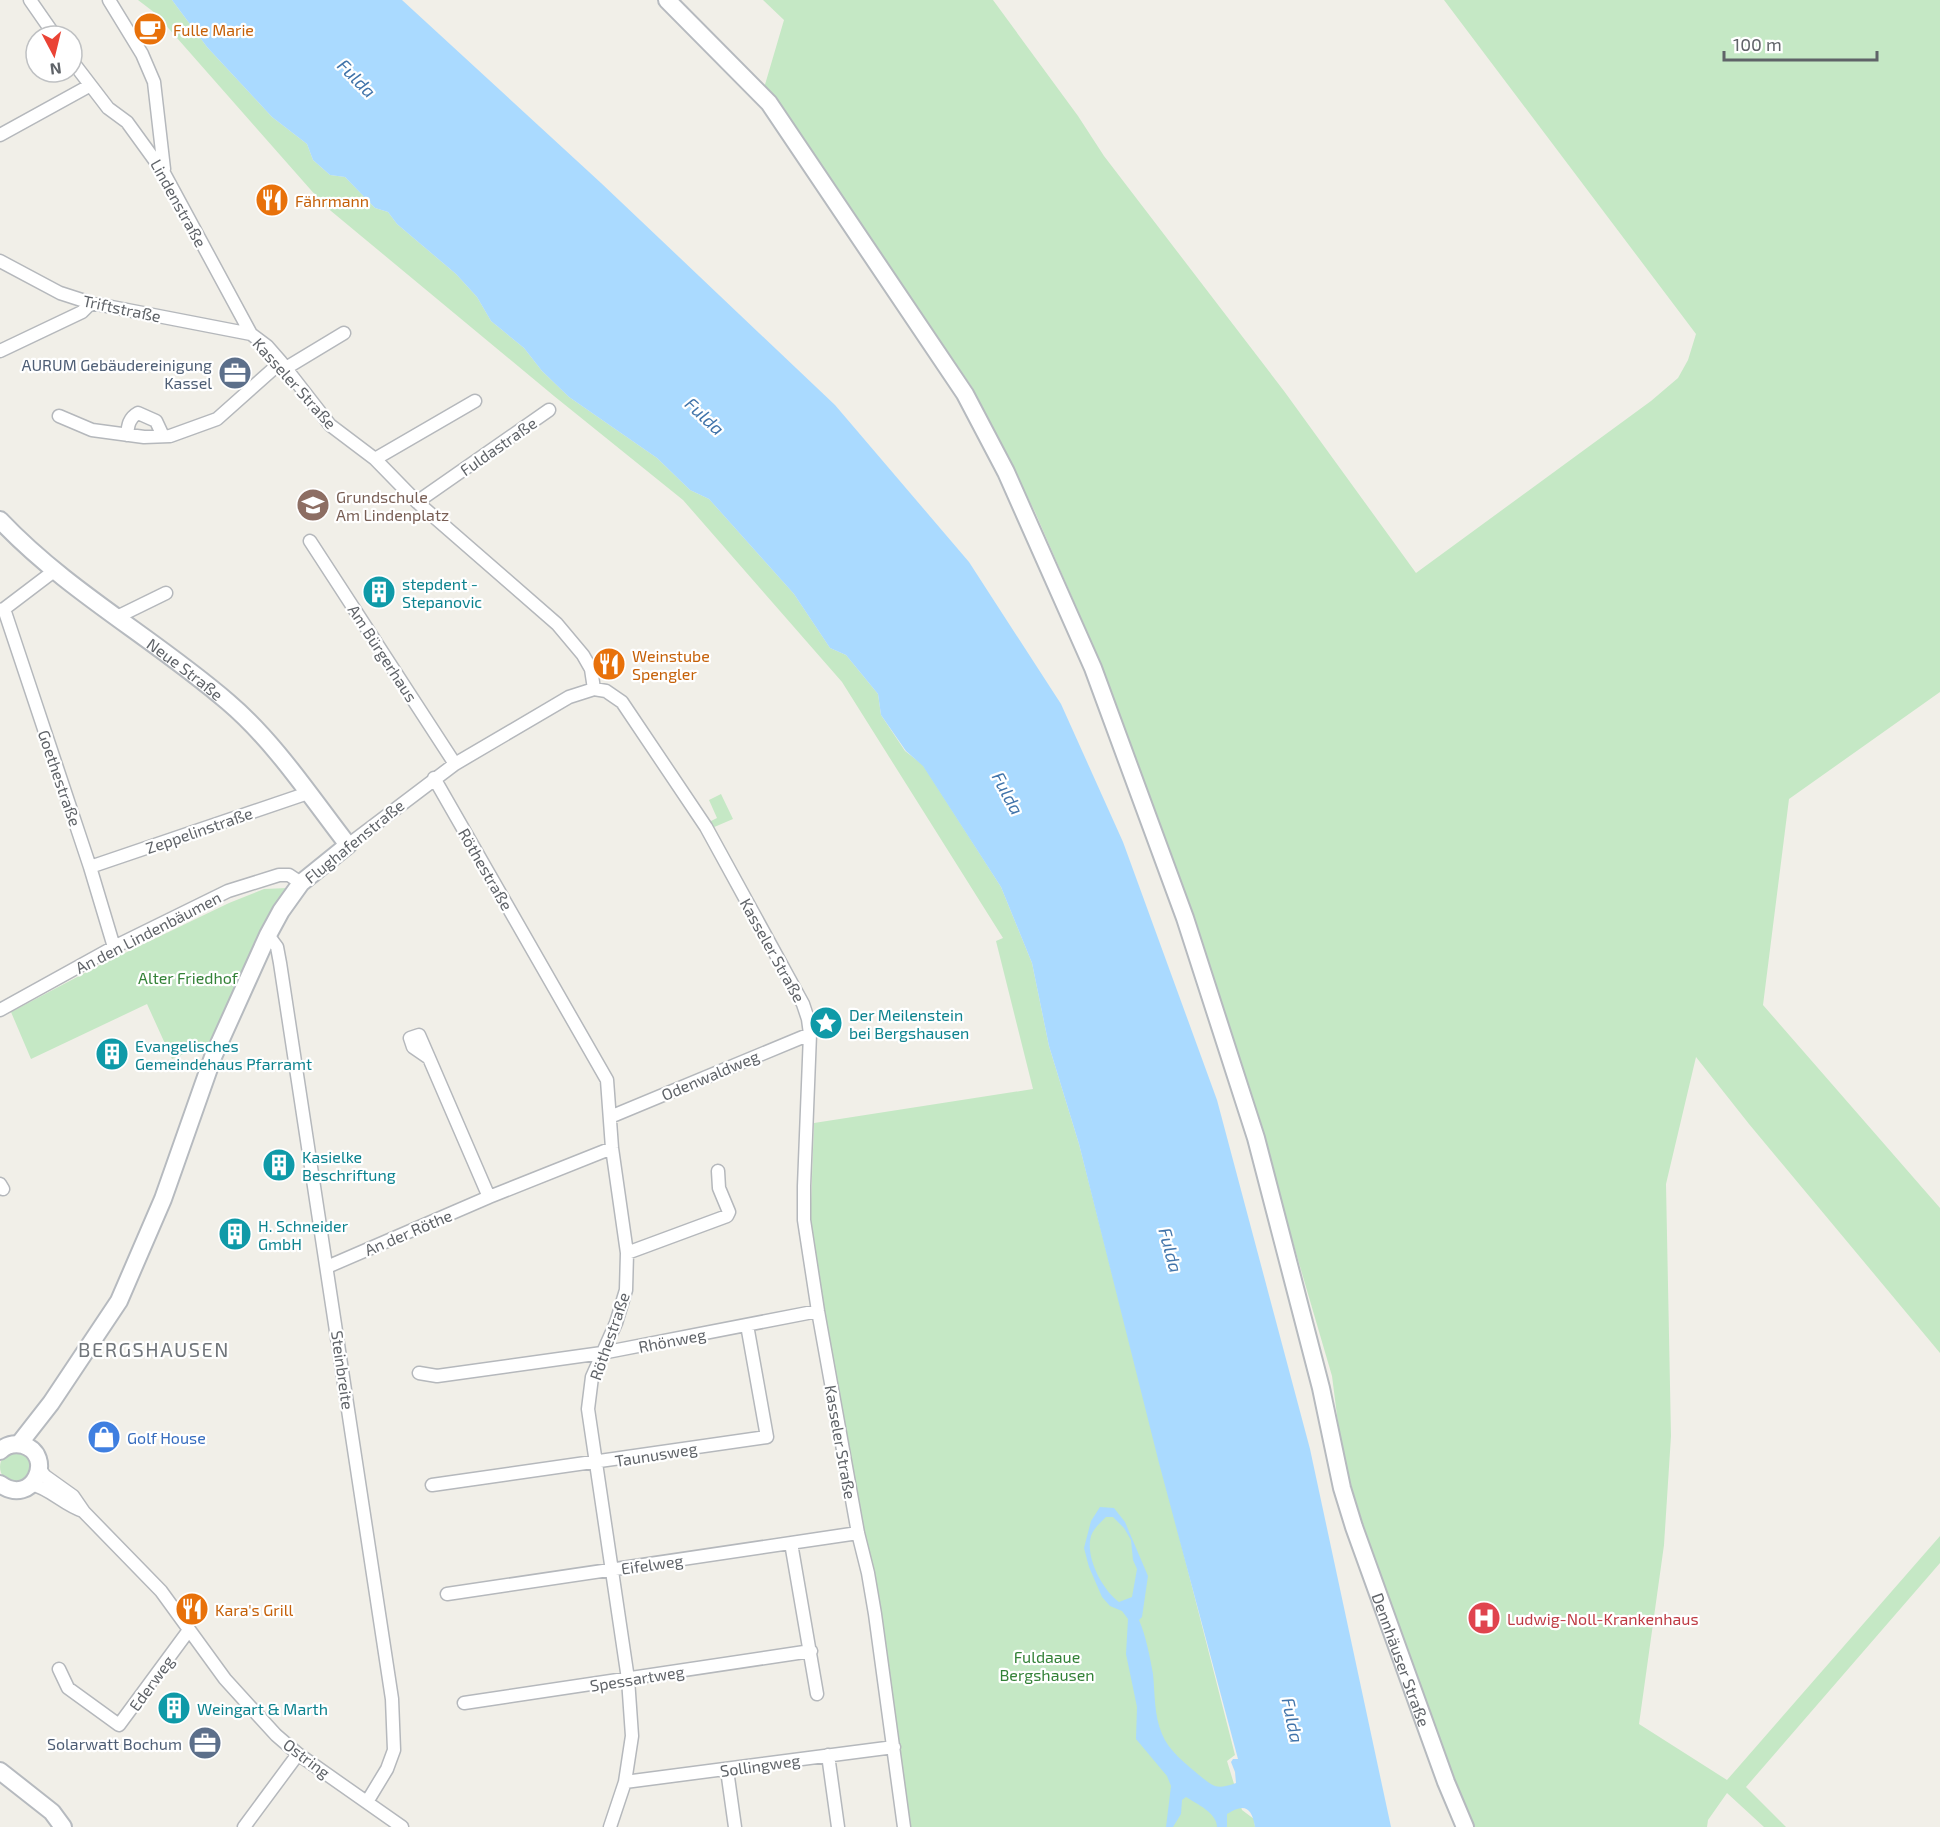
<svg xmlns="http://www.w3.org/2000/svg" width="1940" height="1827" viewBox="0 0 1940 1827" font-family="'Exo 2',sans-serif">
  <rect width="100%" height="100%" fill="#f1efe8"/>
  <path fill="#c5e8c5" d="M138,0H172L207,47L272,117L307,144L313,160L330,175L345,177L375,208L388,212L397,224L456,274L477,297L491,321L524,348L542,371L569,397L657,458L690,490L709,499L794,594L830,648L846,655L878,694L881,715L905,751L923,765L1001,887L1032,963L1049,1046L1079,1144L1235,1755L1227,1761L1242,1810L1254,1819L1255,1827H909L886,1657L810,1231L814,1123L1033,1089L996,941L1003,938L842,682L683,500L554,396L325,206L155,13Z
    M763,0H993L1078,116L1104,156L1284,391L1416,573L1651,401L1678,378L1688,360L1696,334L1444,0H1940V692L1789,799L1763,1005L1940,1208V1353L1749,1124L1696,1057L1666,1184L1671,1436L1664,1545L1639,1724L1727,1780L1940,1536V1563L1746,1787L1786,1827H1764L1727,1793L1708,1820L1707,1827H1471L1346,1486L1332,1376L1249,1092L1095,650L1035,512L972,387L764,88L784,20Z
    M721,794L733,819L712,828L709,822L717,818L709,800Z
    M288,888C255,937 237,986 216,1040L172,1059L147,1004L31,1059L11,1012L98,966L229,903L264,889Z
    M0 1467a16 16 0 1 1 32 0a16 16 0 1 1-32 0Z"/>
  <path fill="#aadaff" fill-rule="evenodd" d="M172,0H402L601,183L835,405L969,562L1061,704L1123,842L1217,1100L1310,1449L1391,1827H1255C1252,1807 1244,1803 1227,1814V1827H1217C1217,1813 1197,1804 1186,1797L1182,1800L1181,1814L1173,1827H1166L1171,1786L1167,1776L1136,1739L1137,1707L1126,1654L1128,1619L1122,1611L1110,1606L1102,1597L1089,1567L1084,1548L1091,1521L1100,1507L1114,1508L1125,1522L1148,1576L1142,1617L1139,1620C1146,1636 1150,1657 1153,1674C1155,1694 1154,1715 1162,1734C1169,1751 1185,1763 1199,1775C1214,1787 1216,1790 1236,1783L1235,1772L1231,1762L1233,1759H1238L1159,1463L1079,1144L1049,1046L1032,963L1001,887L923,766L906,751L881,715L878,694L846,655L830,648L794,594L709,499L690,490L657,458L569,397L542,371L524,348L491,321L477,297L456,274L397,224L388,212L375,208L345,177L330,175L313,160L307,144L272,117L207,47ZM1106,1517H1113L1124,1528L1131,1540L1133,1560L1137,1569L1132,1597L1119,1602C1102,1589 1085,1557 1091,1536C1094,1528 1100,1523 1106,1517Z"/>
  <g fill="none" stroke-linecap="round" stroke-linejoin="round">
    <g stroke="#b5b8bc" stroke-width="15">
      <path id="street" d="M30,0L55,36
        M109,0L142,54L154,82L164,169
        M72,61L108,108L127,122L164,173L251,334L267,346L281,362L330,425L375,459L417,502L557,624L583,655L591,669L594,689
        M0,135L89,86
        M0,261L60,293L91,303L251,334
        M0,351L82,312L91,303
        M286,368L344,333
        M59,416L92,430L144,437L170,436L217,419L281,362
        M127,435C128,425 129,418 138,413L156,421L163,436
        M375,459L475,401
        M417,502L549,410
        M310,541L455,764
        M4,609L90,867L114,947
        M0,610L4,609L54,571
        M117,617L166,593
        M434,778L607,1080L612,1148L627,1253L626,1290L616,1323L592,1377L588,1409L628,1679L632,1736L625,1782L610,1827
        M348,845L455,764L569,697L594,689L606,691L622,702L706,827L803,1004L808,1019L810,1034L804,1186V1220L818,1311L858,1533L868,1573L875,1614L904,1827
        M90,867L308,793
        M268,935L277,947L280,963L392,1699L394,1750L387,1769L367,1802
        M0,1010L114,947L228,891L279,875H289L301,883
        M429,1058L419,1035L410,1038L413,1047L429,1058L489,1197
        M610,1117L810,1034
        M0,1184L3,1189
        M627,1253L727,1216L729,1212L719,1188L718,1171
        M327,1267L489,1197L612,1148
        M419,1373L437,1376L602,1353L818,1311
        M39,1468L45,1476L73,1496L84,1512L161,1591L225,1679L276,1735L298,1754L402,1827
        M31,1484C51,1489 64,1505 83,1511
        M432,1485L767,1437L747,1325
        M791,1543L817,1694
        M447,1594L858,1533
        M59,1669L68,1688L119,1725L189,1630
        M464,1703L811,1651
        M828,1755L838,1827
        M727,1770L735,1827
        M625,1782L894,1747
        M244,1827L298,1754"/>
    </g>
    <g stroke="#b6babf" stroke-width="20">
      <g id="secondary">
        <path id="s1" d="M667,0L769,103L965,394L1006,472L1093,668L1185,918L1256,1138L1321,1388L1342,1488L1354,1527L1446,1782L1465,1827"/>
        <path id="s2" d="M0,520C67,591 154,638 228,702C275,742 310,796 348,845L301,883L281,911L268,935L213,1057L163,1199L119,1301L51,1403L19,1444"/>
        <path d="M0,1451C6,1445 14,1443 23,1445C56,1455 33,1508 0,1484"/>
        <path d="M0,1771L52,1812L63,1827"/>
      </g>
    </g>
    <use href="#street" stroke="#fff" stroke-width="12"/>
    <use href="#secondary" stroke="#fff" stroke-width="16"/>
  </g>
  <defs>
    <g id="cafe-disc" transform="scale(1.725)"><circle r="9.5" fill="#e8710a" stroke="#fff"/><path d="M-5.5-4.5H6V0H3Q3 3.5 0 3.5H-2.5Q-5.5 3.5-5.5 0ZM3-3.2v2h1.7v-2ZM-6 4.5H4V6H-6Z" fill="#fff"/></g>
    <g id="restaurant-disc" transform="scale(1.725)"><circle r="9.5" fill="#e8710a" stroke="#fff"/><path d="M-5-6h1v4h1v-4h1v4h1v-4h1v5L-1.5 .5V6h-2V.5L-5-1ZM5-6V6H3V1.5H1.5Q1.5-4 5-6Z" fill="#fff"/></g>
    <g id="office-disc" transform="scale(1.725)"><circle r="9.5" fill="#5c6f8a" stroke="#fff"/><path d="M-6-3h4V-5.5h4V-3h4V5H-6ZM-1-4.5V-3h2v-1.5ZM-6 0V1H6V0Z" fill="#fff"/></g>
    <g id="school-disc" transform="scale(1.725)"><circle r="9.5" fill="#8d6e63" stroke="#fff"/><path d="M0-5L7-2L0 1L-7-2ZM-4 1L0 2.5L4 1V4Q0 6-4 4Z" fill="#fff"/></g>
    <g id="building-disc" transform="scale(1.725)"><circle r="9.5" fill="#0f9aa8" stroke="#fff"/><path d="M-4-6H4V6H1V3H-1V6H-4ZM-2.5-4.3h1.7v1.8h-1.7ZM.8-4.3h1.7v1.8H.8ZM-2.5-1h1.7V.8h-1.7ZM.8-1h1.7V.8H.8Z" fill="#fff"/></g>
    <g id="sight-disc" transform="scale(1.725)"><circle r="9.5" fill="#0f9aa8" stroke="#fff"/><path d="M0-6L1.8-2.2L6-1.7L2.9 1.2L3.7 5.4L0 3.3L-3.7 5.4L-2.9 1.2L-6-1.7L-1.8-2.2Z" fill="#fff"/></g>
    <g id="shop-disc" transform="scale(1.725)"><circle r="9.5" fill="#3f7fe0" stroke="#fff"/><path d="M-5-2.5h2.3a2.7 3.5 0 0 1 5.4 0H5L5.5 6h-11ZM-1.5-2.5h3a1.5 2.3 0 0 0-3 0Z" fill="#fff"/></g>
    <g id="hospital-disc" transform="scale(1.725)"><circle r="9.5" fill="#e0444e" stroke="#fff"/><path d="M-5-5h3v3.5h4V-5h3V5h-3V1.5h-4V5h-3Z" fill="#fff"/></g>
  </defs>
  <g fill-rule="evenodd">
    <use href="#cafe-disc" x="150" y="29"/>
    <use href="#restaurant-disc" x="272" y="200"/>
    <use href="#office-disc" x="235" y="373"/>
    <use href="#school-disc" x="313" y="505"/>
    <use href="#building-disc" x="379" y="592"/>
    <use href="#restaurant-disc" x="609" y="664"/>
    <use href="#sight-disc" x="826" y="1023"/>
    <use href="#building-disc" x="112" y="1054"/>
    <use href="#building-disc" x="279" y="1165"/>
    <use href="#building-disc" x="235" y="1234"/>
    <use href="#shop-disc" x="104" y="1437"/>
    <use href="#restaurant-disc" x="192" y="1609"/>
    <use href="#hospital-disc" x="1484" y="1618"/>
    <use href="#building-disc" x="174" y="1708"/>
    <use href="#office-disc" x="205" y="1743"/>
  </g>
  <g text-anchor="middle" dominant-baseline="central" stroke-width="4.5" stroke-linejoin="round" paint-order="stroke">
    <g font-size="16" fill="#c56008" stroke="#fff" text-anchor="start">
      <text x="173" y="29">Fulle Marie</text>
      <text x="295" y="200">Fährmann</text>
      <text x="632" y="655">Weinstube<tspan x="632" dy="18">Spengler</tspan></text>
      <text x="215" y="1609">Kara's Grill</text>
    </g>
    <g font-size="16" fill="#5f6368" stroke="#fff">
      <text transform="translate(179 203) rotate(61)">Lindenstraße</text>
      <text transform="translate(122 308) rotate(12)">Triftstraße</text>
      <text transform="translate(295 383) rotate(48)">Kasseler Straße</text>
      <text transform="translate(498 446) rotate(-35)">Fuldastraße</text>
      <text transform="translate(383 653) rotate(57)">Am Bürgerhaus</text>
      <text stroke="none"><textPath href="#s2" startOffset="238">Neue Straße</textPath></text>
      <text transform="translate(60 778) rotate(71)">Goethestraße</text>
      <text transform="translate(199 830) rotate(-19)">Zeppelinstraße</text>
      <text transform="translate(354 841) rotate(-39)">Flughafenstraße</text>
      <text transform="translate(486 869) rotate(60)">Röthestraße</text>
      <text transform="translate(148 932) rotate(-27)">An den Lindenbäumen</text>
      <text transform="translate(773 950) rotate(61)">Kasseler Straße</text>
      <text transform="translate(710 1075) rotate(-23)">Odenwaldweg</text>
      <text transform="translate(408 1232) rotate(-23)">An der Röthe</text>
      <text transform="translate(609 1336) rotate(-71)">Röthestraße</text>
      <text transform="translate(672 1340) rotate(-11)">Rhönweg</text>
      <text transform="translate(343 1370) rotate(82)">Steinbreite</text>
      <text transform="translate(841 1442) rotate(80)">Kasseler Straße</text>
      <text transform="translate(656 1454) rotate(-9)">Taunusweg</text>
      <text transform="translate(652 1564) rotate(-8)">Eifelweg</text>
      <text stroke="none"><textPath href="#s1" startOffset="1838">Dennhäuser Straße</textPath></text>
      <text transform="translate(637 1678) rotate(-9)">Spessartweg</text>
      <text transform="translate(151 1683) rotate(-54)">Ederweg</text>
      <text transform="translate(307 1758) rotate(37)">Ostring</text>
      <text transform="translate(760 1765) rotate(-8)">Sollingweg</text>
    </g>
    <g font-size="16" fill="#4e5e75" stroke="#fff" text-anchor="end">
      <text x="212" y="364">AURUM Gebäudereinigung<tspan x="212" dy="18">Kassel</tspan></text>
      <text x="182" y="1743">Solarwatt Bochum</text>
    </g>
    <g font-size="16" fill="#785e54" stroke="#fff" text-anchor="start">
      <text x="336" y="496">Grundschule<tspan x="336" dy="18">Am Lindenplatz</tspan></text>
    </g>
    <g font-size="16" fill="#0d838f" stroke="#fff" text-anchor="start">
      <text x="402" y="583">stepdent -<tspan x="402" dy="18">Stepanovic</tspan></text>
      <text x="849" y="1014">Der Meilenstein<tspan x="849" dy="18">bei Bergshausen</tspan></text>
      <text x="135" y="1045">Evangelisches<tspan x="135" dy="18">Gemeindehaus Pfarramt</tspan></text>
      <text x="302" y="1156">Kasielke<tspan x="302" dy="18">Beschriftung</tspan></text>
      <text x="258" y="1225">H. Schneider<tspan x="258" dy="18">GmbH</tspan></text>
      <text x="197" y="1708">Weingart &amp; Marth</text>
    </g>
    <g font-size="16" fill="#348238" stroke="#fff">
      <text x="188" y="977">Alter Friedhof</text>
      <text x="1047" y="1656">Fuldaaue<tspan x="1047" dy="18">Bergshausen</tspan></text>
    </g>
    <g font-size="16" fill="#366cbe" stroke="#fff" text-anchor="start">
      <text x="127" y="1437">Golf House</text>
    </g>
    <g font-size="16" fill="#be3a42" stroke="#fff" text-anchor="start">
      <text x="1507" y="1618">Ludwig-Noll-Krankenhaus</text>
    </g>
    <g font-size="18" font-style="italic" fill="#4174aa" stroke="#fff">
      <text transform="translate(357 78) rotate(45)">Fulda</text>
      <text transform="translate(705 416) rotate(43)">Fulda</text>
      <text transform="translate(1008 793) rotate(62)">Fulda</text>
      <text transform="translate(1171 1250) rotate(75)">Fulda</text>
      <text transform="translate(1293 1720) rotate(78)">Fulda</text>
    </g>
    <g font-size="20" letter-spacing="1.5" fill="#70757a" stroke="#fff">
      <text x="154" y="1349">BERGSHAUSEN</text>
    </g>
  </g>
  <g transform="translate(54 54) rotate(173)"><circle r="28" fill="#ffffff" stroke="#bfc1c3" stroke-width="1.5"/>
  <path d="M0-4.5L10 22L0 15L-10 22Z" fill="#ea4335"/>
  <text y="-9" font-size="16" font-weight="bold" text-anchor="middle" fill="#5f6368">N</text>
  </g>
  <path d="M1724 51v9h153v-9" fill="none" stroke="#5f6368" stroke-width="3"/>
  <text x="1733" y="51" font-size="18" fill="#5f6368" stroke="#ffffff" stroke-width="4.5" paint-order="stroke">100 m</text>
</svg>
